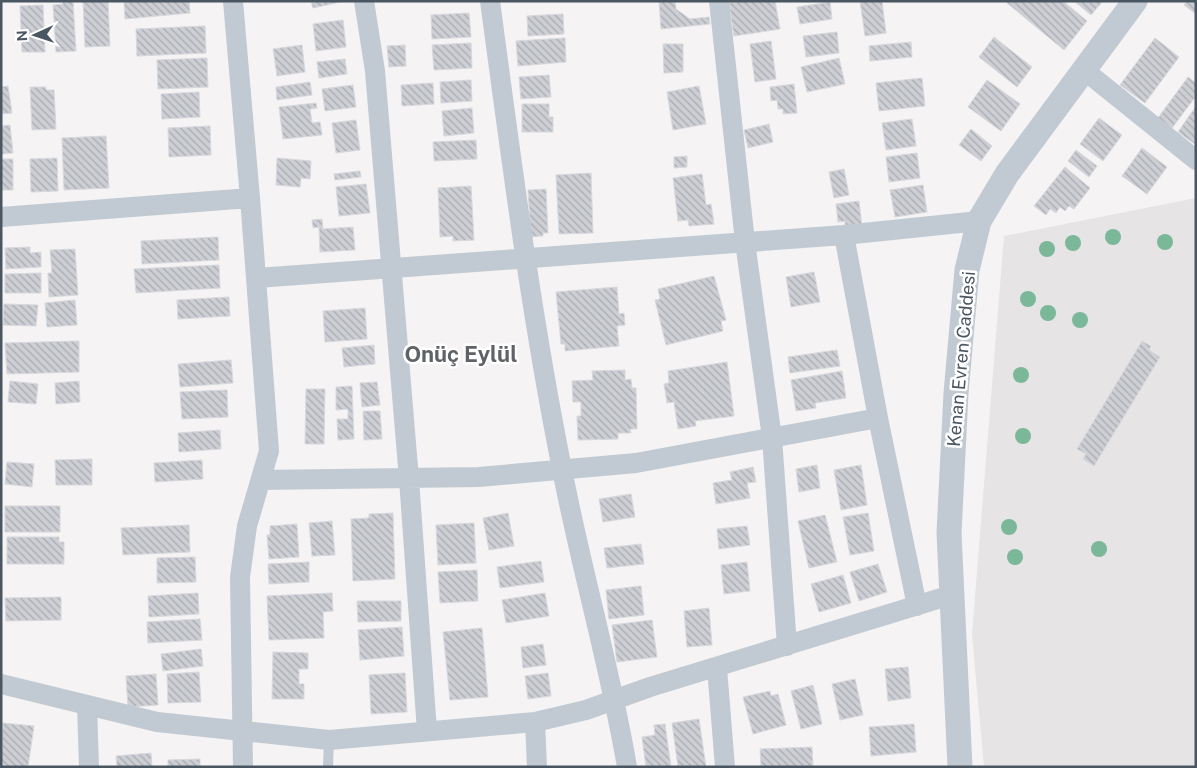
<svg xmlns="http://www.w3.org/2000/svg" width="1197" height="768" viewBox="0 0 1197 768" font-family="'Public Sans',sans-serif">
  <defs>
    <pattern id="building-back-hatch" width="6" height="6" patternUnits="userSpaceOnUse" patternTransform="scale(1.25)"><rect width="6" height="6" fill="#cdcfd5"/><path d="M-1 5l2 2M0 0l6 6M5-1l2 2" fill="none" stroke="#a8abb0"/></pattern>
  </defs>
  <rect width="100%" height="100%" fill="#f5f3f3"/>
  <path fill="#e6e4e5" d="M1196,198V767H984L972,634L1004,236Z"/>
  <path fill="url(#building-back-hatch)" stroke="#d7d9de" d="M62,1H73L76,51L56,52L53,5L63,4Z
    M83,1H108L110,46L85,47Z
    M124,1H189L190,13L125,19Z
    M311,1H345L313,8Z
    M659,1H675L676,9L690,19L709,17L710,24L661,29Z
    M743,1H775L780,29L734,36L729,3Z
    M860,1H882L886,33L865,36Z
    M1008,1H1063L1087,21L1064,50L1007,3Z
    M1074,1H1103L1091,15Z
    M1187,1H1196V14L1184,5Z
    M830,2L832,19L800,24L797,7Z
    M43,5L45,52H22L20,6Z
    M469,13L471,37L432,39L431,15Z
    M563,14L564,34L528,36L527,16Z
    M343,20L346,47L316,51L313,24Z
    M205,26L206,53L137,56L136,29Z
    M837,32L839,53L806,57L803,36Z
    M994,37L1032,67L1017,87L979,57Z
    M565,38L566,62L518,66L516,41Z
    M1155,38L1179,57L1145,103L1120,85Z
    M771,41L776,79L755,82L750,44Z
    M911,42L912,57L870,61L869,46Z
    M471,43L472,68L434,70L432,45Z
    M663,44H683V72L664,73Z
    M302,45L305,72L277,76L273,49Z
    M405,45L406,66L389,67L387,46Z
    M207,58L208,87L158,89L157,60Z
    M839,58L845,84L807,92L801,67Z
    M345,59L347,74L319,78L317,62Z
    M549,75L551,97L521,99L519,77Z
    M1188,77L1196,83V96L1172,128L1158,118Z
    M922,78L925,106L879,111L876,83Z
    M471,80L472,101L441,103L440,82Z
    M987,80L1020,104L1001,131L968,107Z
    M310,82L312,95L277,100L276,87Z
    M433,83L434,104L402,106L401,85Z
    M794,84L797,113L783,114V109H778L777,100L771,101L770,87Z
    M353,85L356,107L325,111L322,89Z
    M8,86L12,113L1,114V87Z
    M699,86L706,124L673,130L667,92Z
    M30,87H46V90H54L56,129L32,130Z
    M199,92L200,117L162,119L161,94Z
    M316,103L317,108L310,109L312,123L320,122L322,135L283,139L279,107Z
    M522,104H549V117H553V132H522Z
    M1196,106V145L1178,132Z
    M472,108L474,133L444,136L442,111Z
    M1099,118L1122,135L1103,161L1080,144Z
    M912,119L916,146L886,150L882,123Z
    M356,120L360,150L336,153L332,123Z
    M769,124L773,142L748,148L744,130Z
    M10,125L13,153L1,154V126Z
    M210,126L211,155L169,157L168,128Z
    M971,129L992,146L981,161L959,145Z
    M106,136L109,188L64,190L62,138Z
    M476,140L477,159L434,161L433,142Z
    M1142,148L1167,167L1147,194L1122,176Z
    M1076,150L1097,166L1089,177L1068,161Z
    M917,153L920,178L889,182L886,157Z
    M687,156V167L674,168V157Z
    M57,158L58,191L31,192L30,159Z
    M277,158L311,161L310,179L301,178L300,187L276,185Z
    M1,159H13V190H1Z
    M1065,167L1090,188L1074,209L1069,206L1065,211L1060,207L1056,213L1050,209L1046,215L1034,206Z
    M844,169L849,195L834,198L829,172Z
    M360,171L361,177L335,180L334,174Z
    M591,173L593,233L559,234L556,175Z
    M702,174L706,205L711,204L714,224L689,226L688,220L678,221L673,178Z
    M366,184L370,213L339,216L336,187Z
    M923,185L927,212L895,217L890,190Z
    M471,186L474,240L453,241V236L440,237L438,188Z
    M546,189L548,233H543V236L531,237L528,190Z
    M859,201L862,226L845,228V221L838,222L836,204Z
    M322,219L323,229L353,227L355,250L320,252L319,227L313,228L312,220Z
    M218,237L219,260L142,264L141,241Z
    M30,247V253L41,252V267L6,269L5,248Z
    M75,249L78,295L49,297L48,273H52L50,250Z
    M219,265L220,288L136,293L134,269Z
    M814,272L820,302L791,307L786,277Z
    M41,273V293H5V274Z
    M714,276L726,320L721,321L723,331L666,345L655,300L660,299L658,289Z
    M617,287L619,314L624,313L625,325L617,326L619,346L565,351V344H561L556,292Z
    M229,297L230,316L178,319L177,300Z
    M75,300L77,325L47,327L45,303Z
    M4,304L38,305L36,326L3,325Z
    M365,308L367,339L325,342L323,311Z
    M79,341V372L7,374L5,343Z
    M1142,341L1151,346L1149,350L1160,357L1094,466L1083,459L1086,454L1077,449Z
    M374,345L375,364L344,367L342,348Z
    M837,350L840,366L790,373L788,357Z
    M231,360L233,383L180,387L178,364Z
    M727,362L734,416L695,421L696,426L678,429L674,402L667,403L664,384L669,383L668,371Z
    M625,370V380L631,379L632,388H636L637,429H630L631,433H618V439L578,440L577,416H581V402H573L572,381L593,380L592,371Z
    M842,371L846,398L815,403L816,408L796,411L791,380Z
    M10,381L38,384L36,404L8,402Z
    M79,381L80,402L56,404L55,383Z
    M377,382L380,405L362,407L360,383Z
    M352,386L354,439L338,440L337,419H348V409L336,410V387Z
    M306,389H325L324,444H305Z
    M227,390L228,417L182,419L180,392Z
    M363,411H380L382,439L364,440Z
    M220,430L221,449L179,452L178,433Z
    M92,459V485H56L55,460Z
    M202,460L203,479L155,482L154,463Z
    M7,462L34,464L32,487L5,484Z
    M817,465L820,488L799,492L796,469Z
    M861,465L867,505L841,510L834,470Z
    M753,467L756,482L747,483L750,498L716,504L713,483L732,480L730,472Z
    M631,494L635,517L603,522L599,499Z
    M5,506H60V532H5Z
    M393,513L395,579L353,581L351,519L369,518V514Z
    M508,513L514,546L489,550L483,518Z
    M868,513L874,551L850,555L843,517Z
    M825,515L837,562L809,568L798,521Z
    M332,521L335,555L312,556L309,523Z
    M474,523L476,563L438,565L436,525Z
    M297,524L299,557L269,559L267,535H270V526Z
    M189,525L190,552L123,555L121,528Z
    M747,526L750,545L719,549L717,529Z
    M7,537H59V542H64V564H7Z
    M641,544L644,564L607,568L604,548Z
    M195,557L196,582L157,583V558Z
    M541,561L544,582L500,588L497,567Z
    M309,562V582L269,584L268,564Z
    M747,562L750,591L724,594L721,565Z
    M878,564L887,592L859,601L850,572Z
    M477,570L478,601L440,603L438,572Z
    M843,575L851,603L819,612L811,584Z
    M641,586L644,615L609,619L606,590Z
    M198,593L199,614L149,617L148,596Z
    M332,593L333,611L323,612L324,638L269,640L267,596Z
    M545,593L549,616L506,623L502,600Z
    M61,597V620L6,621L5,598Z
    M357,601H401V621L358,622Z
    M709,608L712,645L687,647L684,611Z
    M200,619L202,640L148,643L147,622Z
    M652,620L657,657L617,662L612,625Z
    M402,627L404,656L360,660L358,630Z
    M482,628L488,697L450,700L443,632Z
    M543,644L546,665L523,668L521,647Z
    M201,649L203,666L163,671L161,654Z
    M273,652L308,653V669H299V684H304V699H272Z
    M908,667L911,698L888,701L885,669Z
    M199,672L201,702L168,703L167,674Z
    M405,673L407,712L371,714L369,675Z
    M548,673L551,696L528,699L525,676Z
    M156,674L158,705L128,707L126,676Z
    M855,679L863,715L840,720L832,684Z
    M813,685L822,724L801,729L791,691Z
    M770,691L771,696L778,694L786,725L753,734L743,697Z
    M699,719L706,767H678L672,723Z
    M3,723L34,726L28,767H1Z
    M665,724L671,767H646L642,737L655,735L654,725Z
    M914,724L916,752L871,756L869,727Z
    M812,747L813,767H761L760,749Z
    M151,753L152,767H117L116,756Z
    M200,759V767H168V760Z"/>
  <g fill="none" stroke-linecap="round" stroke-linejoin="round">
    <path stroke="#c1cad2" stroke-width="10" d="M328,767L329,740"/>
    <path stroke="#c1cad2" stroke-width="20" d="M233,1L250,198L269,451L247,526L240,577L243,767
      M364,1L375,71L409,479L427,731
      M490,1C511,158 531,314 562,469C581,569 610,666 627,767
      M719,1L745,242L772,438L787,646
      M1084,70L1196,160
      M1,217L250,198
      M844,235L878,418L917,606
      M257,278L844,235L979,221
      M261,480L479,477L636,463L878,418
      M717,668L725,767
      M1,684L157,722L329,740L535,722L586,710L650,687L951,595
      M87,705L89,767
      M535,722L537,767"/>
    <path stroke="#c1cad2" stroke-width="25" d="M960,767L949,533L956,393L967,270L979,221L1007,174L1135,1"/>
  </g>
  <g fill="#7bb799">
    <circle cx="1113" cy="237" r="8"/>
    <circle cx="1165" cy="242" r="8"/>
    <circle cx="1073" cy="243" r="8"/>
    <circle cx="1047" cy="249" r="8"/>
    <circle cx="1028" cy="299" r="8"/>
    <circle cx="1048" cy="313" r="8"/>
    <circle cx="1080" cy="320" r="8"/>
    <circle cx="1021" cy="375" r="8"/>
    <circle cx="1023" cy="436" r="8"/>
    <circle cx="1009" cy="527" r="8"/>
    <circle cx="1099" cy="549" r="8"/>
    <circle cx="1015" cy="557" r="8"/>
  </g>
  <g text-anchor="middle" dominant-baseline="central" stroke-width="5" stroke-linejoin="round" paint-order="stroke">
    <g font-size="18" fill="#4a5661" stroke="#fff">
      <text transform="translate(961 359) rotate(-85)">Kenan Evren Caddesi</text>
    </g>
    <g font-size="22" font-weight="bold" fill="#5f6368" stroke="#fff">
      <text x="461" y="354">Onüç Eylül</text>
    </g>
  </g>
  <rect width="1197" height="768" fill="none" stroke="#4a5661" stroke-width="5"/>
  <g transform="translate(35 35) rotate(267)" stroke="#ffffff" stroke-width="4" paint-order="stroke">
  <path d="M0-4L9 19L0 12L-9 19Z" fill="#4a5661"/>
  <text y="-8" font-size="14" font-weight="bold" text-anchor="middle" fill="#4a5661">N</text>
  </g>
</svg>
